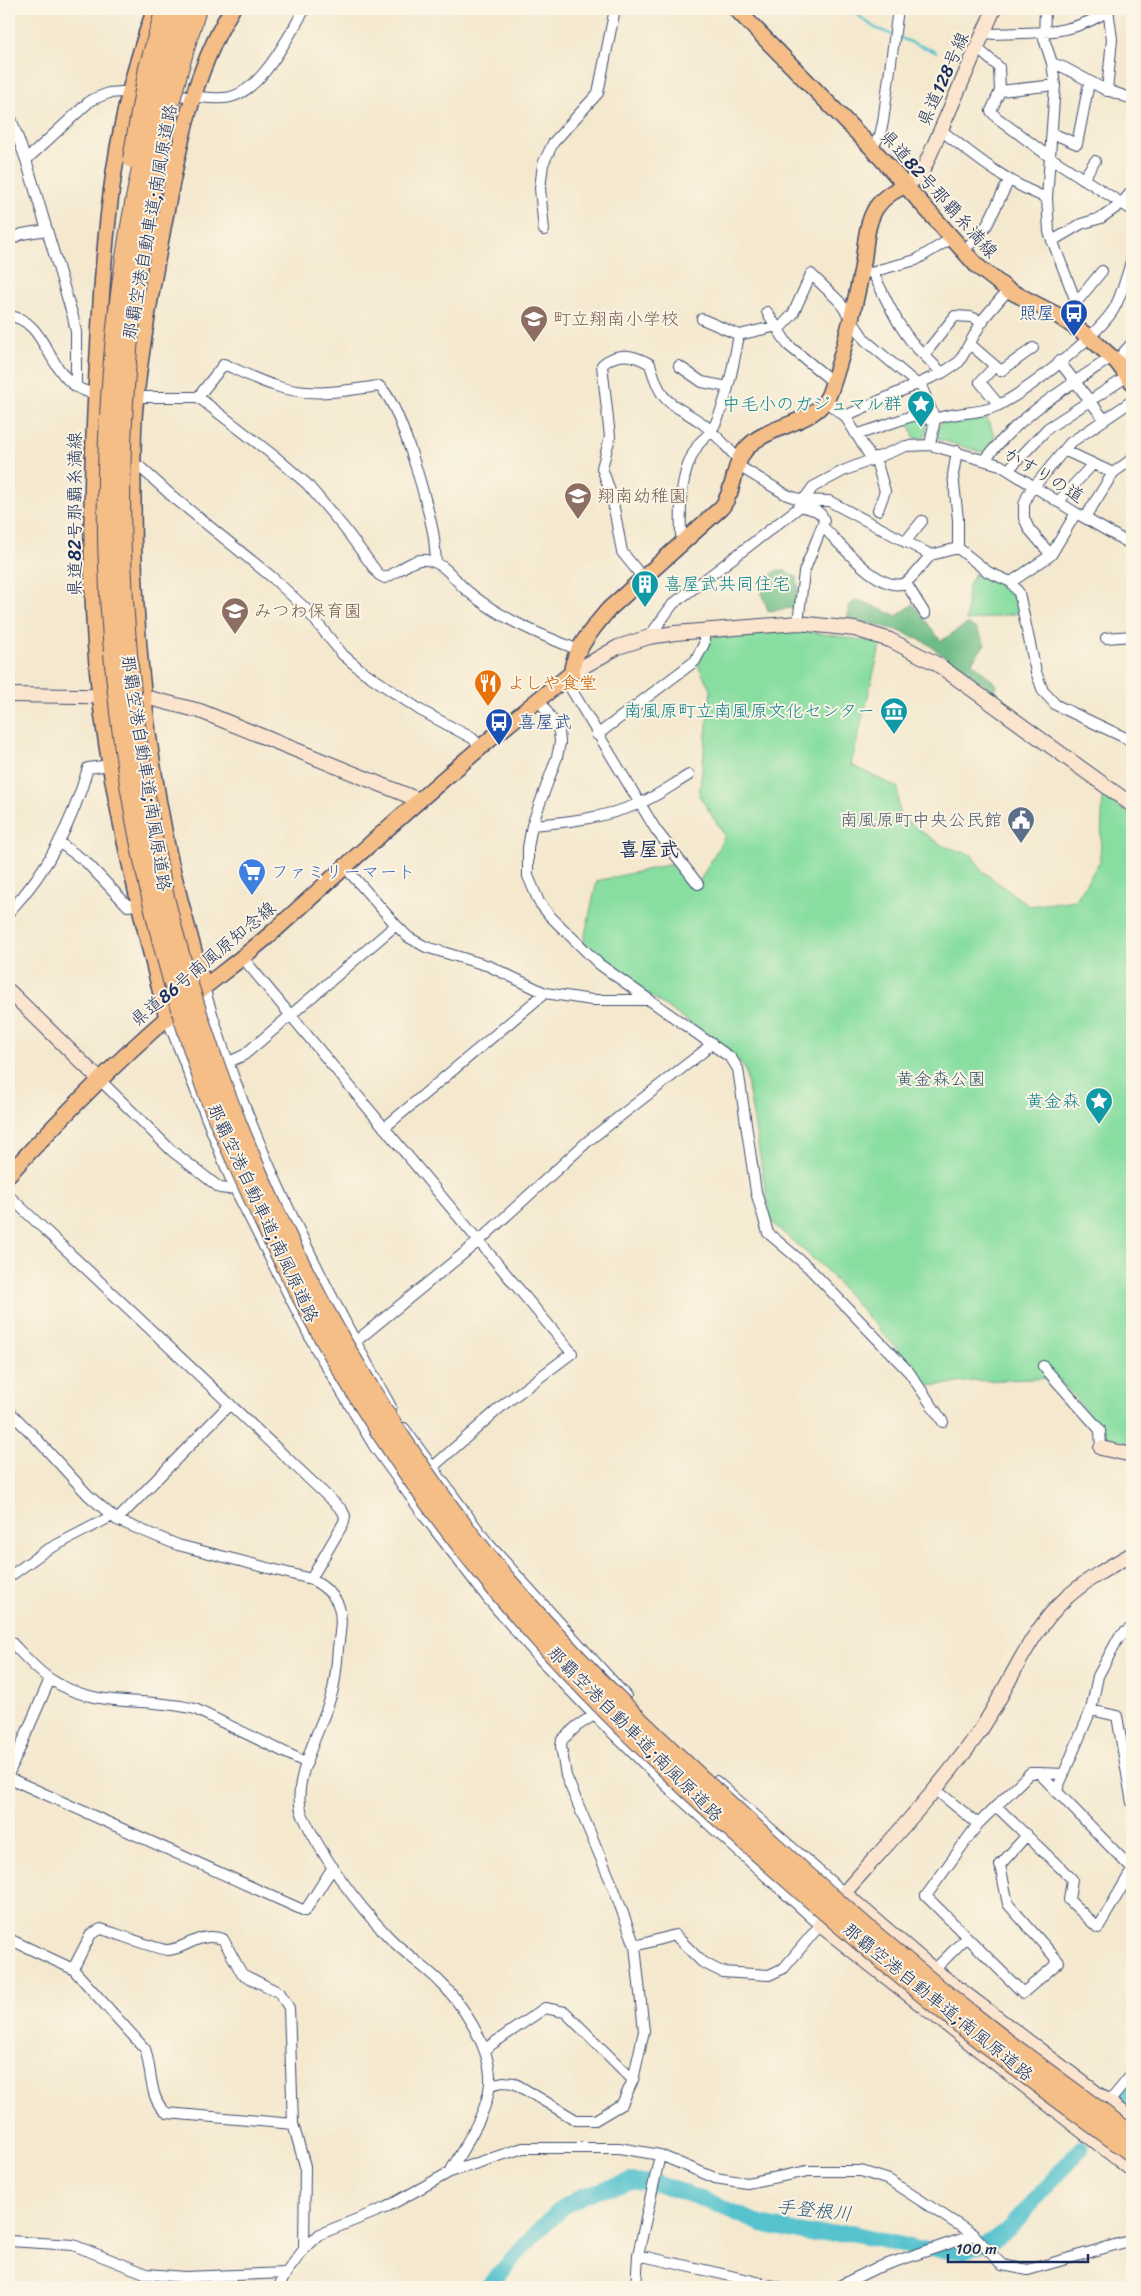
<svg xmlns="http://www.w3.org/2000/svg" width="1141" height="2296" viewBox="0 0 1141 2296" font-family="Sriracha,'Klee One',sans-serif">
  <rect width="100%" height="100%" fill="#fcf5e5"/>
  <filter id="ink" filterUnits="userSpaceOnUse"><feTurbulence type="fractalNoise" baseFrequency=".02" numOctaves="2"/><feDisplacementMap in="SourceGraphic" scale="10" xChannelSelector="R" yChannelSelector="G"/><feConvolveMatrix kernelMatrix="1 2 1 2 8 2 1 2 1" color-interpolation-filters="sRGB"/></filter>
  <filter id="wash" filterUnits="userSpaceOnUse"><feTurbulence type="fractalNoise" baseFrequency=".0096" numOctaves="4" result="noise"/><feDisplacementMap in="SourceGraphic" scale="20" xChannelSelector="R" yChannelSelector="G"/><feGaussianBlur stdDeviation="1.12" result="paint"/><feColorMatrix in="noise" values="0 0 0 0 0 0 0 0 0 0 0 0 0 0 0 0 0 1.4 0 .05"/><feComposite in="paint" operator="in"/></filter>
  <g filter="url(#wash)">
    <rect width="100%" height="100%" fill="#f4e8ce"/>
    <path fill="#88dea1" stroke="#528680" d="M985,415L995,436L993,439L996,443L984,453L938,439V429L941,422Z
      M915,418L926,424L927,432L923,438L915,439L908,420Z
      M976,571C1001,583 1012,583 1019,613L966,621L968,587Z
      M798,630L881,643L851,765L898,788L899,816L943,846L972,855L981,870L1029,906L1076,900L1100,861L1103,795L1132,816V847L1127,855L1132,860V1444L1109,1438L1058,1378L974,1381L930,1386L824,1268L771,1222L745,1069L730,1051L625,978L583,944L597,881L672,864L698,884L725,836L699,795L711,691L698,665L713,636Z"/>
    <path fill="#6ebd87" stroke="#447672" d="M777,570L785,571L797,577L798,591L793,608L768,611L759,584L762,579L770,576Z
      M857,599L897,616L913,604L941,641L967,624L977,629L985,644L972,662L997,685L994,692L925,642L897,630L848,618V607Z"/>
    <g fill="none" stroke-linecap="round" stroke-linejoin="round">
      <path stroke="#55c2ce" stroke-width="2.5" d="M850,9L875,28L893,35
        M898,37L936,52"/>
      <path stroke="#55c2ce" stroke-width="16" d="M1122,2097L1132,2085
        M487,2287L540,2229L562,2208L582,2196L631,2181L656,2183L713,2203L761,2224L780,2228L808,2234L852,2233L917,2249L965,2251L992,2241L1010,2228L1081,2148"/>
    </g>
  </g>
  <g filter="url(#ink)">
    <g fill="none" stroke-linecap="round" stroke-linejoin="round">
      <g stroke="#3c4b6f" stroke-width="12">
        <path id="street" d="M1045,9L1044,39L1052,63L1055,85L1047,198L1049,232L1075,299L1071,324
          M984,32L994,34C1039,32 1072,36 1111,9
          M977,48L999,67L1000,91L991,111L996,117L1051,158L1132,210
          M1052,63L1065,68L1102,88L1132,99
          M1000,91L1055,85
          M1107,91L1112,39L1108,9
          M170,94C187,96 206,99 224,98C260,96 288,36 305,9
          M9,113L26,160L73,317L76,332V387
          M941,130C974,156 1007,183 1047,198
          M1052,133L1077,144L1089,83
          M872,148L880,135L883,122L898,9
          M26,160L91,100L109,93L135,91
          M1083,179L1095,161
          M544,230L540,188L543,164L553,143L598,93L615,9
          M9,240L22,234L46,230
          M1052,241L1081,224L1101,218L1121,204L1132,191
          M964,251L987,225L1009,180
          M867,272L873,273L882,269L916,260L952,238
          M873,273C887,301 901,335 924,355L955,316L971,317L983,322
          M1075,304L1102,271
          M767,312L788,345L833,382
          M9,316C52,320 46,391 100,394
          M702,319L739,335L777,326
          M779,329L793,314L811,274L839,301L865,340L917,384
          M971,345L1001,371L1033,348
          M924,355L942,373
          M1059,361L1104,419
          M1116,361L1132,343
          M679,366L702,382L728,387
          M995,366L980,382L999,405
          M920,383L935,419
          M130,397H198L278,459L307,484L345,529L379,575L385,578C397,573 412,558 426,560C444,562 453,578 465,589C497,617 540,635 579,650
          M198,397L224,364C240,371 256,380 273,385C308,398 343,391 379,386C400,401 427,503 433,532C435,542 435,552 436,562
          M826,402L845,416L871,458
          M845,416L942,373L959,362L984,318L1008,290
          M856,435L912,416H920L934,421
          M930,445L935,419C956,411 979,415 999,405C1030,389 1092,340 1112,312C1121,299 1127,274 1132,259
          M1064,450L1113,473
          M957,451L953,475L958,519V548L988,572L1011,582L1019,593L1036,672L1043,691L1056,705L1132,741
          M875,457L885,491L878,510
          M985,460C1018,416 1067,387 1112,357
          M133,464L140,467L172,496L273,578L306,609L343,655L361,670L420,710L472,738L482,748
          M737,465L787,495L802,500L829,501L931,555L958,548
          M1008,470L1048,428L1128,376
          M1058,502L1093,464
          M1085,518L1113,473L1132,459
          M823,527C840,543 880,594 905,583C912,579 925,561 931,555
          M685,539L681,535C680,504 680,472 698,445C701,440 707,437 711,431C726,409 734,361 739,335
          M905,542L922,521
          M1051,555L1029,529L1024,518V505L1028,494L1070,443L1132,401
          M643,578L622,552L612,497L602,468L610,437L602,365C617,351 633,354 650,364C662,405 667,400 699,421C714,431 726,447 739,460
          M1011,582L1051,555L1076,513
          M906,583L925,614
          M798,623L804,572L824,521C822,509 809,509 799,506
          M649,637L673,604L797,509L813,487L843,471L906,446L930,445L1000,465L1076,513L1132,545
          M1106,638L1132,636
          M565,679L656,830L698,884
          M539,699L559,731L560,743L557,757L532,825L528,848V876L539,902L550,916L599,964L731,1058L738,1069L756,1192L768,1233L808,1267L909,1372L943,1422
          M597,735L695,661L704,644V629
          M532,825C569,822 603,818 638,804C656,797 672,785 689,775
          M60,843L86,862L128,906L139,904
          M344,866L396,925L408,937L426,947L489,966L545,993L592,1000H649
          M9,912C49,869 72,823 88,768L110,765
          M242,957L572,1353L503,1405L434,1466
          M204,987C246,1134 317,1273 391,1407
          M167,1018L233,1185L316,1349L374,1446L425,1517L489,1600L541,1660L594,1715L672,1791L820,1925L784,1968L769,1975L722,1972L702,1962L675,1935L635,1946
          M229,1062L244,1055L396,925
          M99,1079L172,1151L220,1188L228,1189L233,1185
          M384,1128L545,993
          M9,1196L342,1510L345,1516L344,1522L311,1579
          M355,1342L479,1241L588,1141L704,1051L711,1042
          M1043,1366L1100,1430L1101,1448
          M9,1411L35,1437L88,1495L117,1520L178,1545L311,1579C345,1598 343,1613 338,1648C337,1662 336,1676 333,1689C325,1724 288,1782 303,1816C322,1856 354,1901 385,1933C400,1950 420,1963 436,1978C461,2001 492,2048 490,2083C488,2113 464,2146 450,2172
          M404,1428L487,1542L626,1696
          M117,1520L230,1404
          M9,1577L45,1551L112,1516
          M9,1640C22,1653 35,1669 50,1679C96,1710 146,1696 195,1709L307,1763
          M1091,1710L1117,1716L1132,1803
          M9,1773L50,1679
          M1039,1773L1064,1774
          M9,1778L305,1911L333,1867
          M716,1781L844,1893
          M935,1789L978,1824L1030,1773H1039L1132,1869
          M1056,1792L1091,1710L1098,1676L1119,1637L1132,1627
          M996,1806L1072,1879L1069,1900L1098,1928L1132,1870
          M978,1824L926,1896L1023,1993L1059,1962L1008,1904L1000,1865L1027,1835
          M9,1939L73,1969L145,2049C152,2068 149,2102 167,2113L293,2124
          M73,1969L91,1934L101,1929C113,1932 161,1951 168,1950C189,1948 198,1931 223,1939L242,1974L280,1993L289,2008L293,2124L305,2166L304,2249
          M934,1970L967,1937
          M485,2049L545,2008L565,2012L633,2080
          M490,2085L503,2082L514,2083L576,2120H595L622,2104L633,2080L644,2031L635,1946L614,1889L566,1776L561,1746L562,1740L577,1726L594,1715
          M1109,2102L1132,2074
          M9,2241L73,2245L147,2274L184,2277L286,2273
          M638,2255L779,2287
          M279,2287L286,2273L304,2249L320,2234L385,2208L450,2172L523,2148H619L660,2155L715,2178L747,2183L808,2171H861L889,2180L974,2235L1002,2265L1028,2270L1132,2240
          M636,2287L638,2255L660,2155
          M837,2287L876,2268L974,2235"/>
      </g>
      <g stroke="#3c4b6f" stroke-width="16">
        <path id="secondary" d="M906,185L918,177L924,168L994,9
          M572,673L618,647L649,637L675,633L798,623L855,629L890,640L937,664L1132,805
          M9,695L145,697L200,711L419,800
          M9,991L99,1079
          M1101,1448L1132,1455
          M1132,1554C1109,1567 1086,1580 1066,1598C1026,1635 1008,1690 978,1734C938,1790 890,1841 844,1893L934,1970L1132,2120
          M820,1925L1132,2170"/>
      </g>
      <g stroke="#3c4b6f" stroke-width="18">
        <path id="primary" d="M155,9C115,117 105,223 99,336C92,456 87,577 100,696C113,805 141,912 167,1018
          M736,9L872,148L977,266L1008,290L1057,315L1089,337L1116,361L1132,382
          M204,987C191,940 177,893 167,846C144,733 133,616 133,502C133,470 132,438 135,406C141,346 152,287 163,228C177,154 192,74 232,9
          M9,1174C60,1119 111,1066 168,1017C202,987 240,961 274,931C371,843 468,754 572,673C571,653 596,624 609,609L722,507C738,485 731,460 752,443C774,424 819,423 830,392C843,354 853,314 861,274C866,253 864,227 876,208C884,196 894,191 906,185"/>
      </g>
      <use href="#street" stroke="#fff" stroke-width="10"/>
      <use href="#secondary" stroke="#fbe5cf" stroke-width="14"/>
      <use href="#primary" stroke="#f6be87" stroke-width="15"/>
      <g stroke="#3c4b6f" stroke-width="20" stroke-linecap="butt">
        <path id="highway-bridge" d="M183,9C71,359 86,738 204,1084C218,1124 237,1163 254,1201C318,1341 397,1471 496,1589C569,1677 651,1757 736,1833C815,1904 896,1973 979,2039C1029,2078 1081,2115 1132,2153
          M197,9C117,261 102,520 144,781C151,830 160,881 173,929C211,1071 267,1208 339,1336C389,1424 445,1508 511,1585C579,1665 655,1737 733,1808C816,1885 901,1960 991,2030C1037,2066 1085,2100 1132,2135
          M132,159L148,68L165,9"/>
      </g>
      <use href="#highway-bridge" stroke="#f6be87" stroke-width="18"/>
    </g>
  </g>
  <defs>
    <g id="bus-pin" transform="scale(1.4375)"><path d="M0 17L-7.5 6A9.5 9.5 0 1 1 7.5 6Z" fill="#1a4fb4" stroke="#fcf5e5"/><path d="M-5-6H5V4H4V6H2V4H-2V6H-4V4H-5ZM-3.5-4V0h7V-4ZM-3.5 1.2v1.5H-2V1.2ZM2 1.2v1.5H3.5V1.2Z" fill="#fff"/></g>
    <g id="school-pin" transform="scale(1.4375)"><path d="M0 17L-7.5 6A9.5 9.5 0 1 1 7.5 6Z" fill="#8d6e63" stroke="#fcf5e5"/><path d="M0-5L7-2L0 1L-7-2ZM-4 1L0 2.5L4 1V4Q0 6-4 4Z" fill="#fff"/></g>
    <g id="sight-pin" transform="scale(1.4375)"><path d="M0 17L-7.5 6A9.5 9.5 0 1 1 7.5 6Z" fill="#0f9aa8" stroke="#fcf5e5"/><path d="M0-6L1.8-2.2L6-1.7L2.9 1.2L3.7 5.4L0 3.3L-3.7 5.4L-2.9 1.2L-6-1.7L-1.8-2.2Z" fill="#fff"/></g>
    <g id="building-pin" transform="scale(1.4375)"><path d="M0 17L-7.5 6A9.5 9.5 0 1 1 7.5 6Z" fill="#0f9aa8" stroke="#fcf5e5"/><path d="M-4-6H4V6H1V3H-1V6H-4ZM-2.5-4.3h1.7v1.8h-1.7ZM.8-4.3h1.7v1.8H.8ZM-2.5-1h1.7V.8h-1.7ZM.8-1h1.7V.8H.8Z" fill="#fff"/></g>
    <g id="restaurant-pin" transform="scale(1.4375)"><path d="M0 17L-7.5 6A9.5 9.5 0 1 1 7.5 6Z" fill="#e8710a" stroke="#fcf5e5"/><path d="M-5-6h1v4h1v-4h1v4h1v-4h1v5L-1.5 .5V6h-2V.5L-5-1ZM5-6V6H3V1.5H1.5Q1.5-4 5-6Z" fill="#fff"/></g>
    <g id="museum-pin" transform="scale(1.4375)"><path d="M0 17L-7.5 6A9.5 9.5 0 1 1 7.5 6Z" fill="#0f9aa8" stroke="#fcf5e5"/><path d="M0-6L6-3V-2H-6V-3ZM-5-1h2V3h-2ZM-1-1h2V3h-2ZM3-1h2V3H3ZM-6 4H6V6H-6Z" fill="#fff"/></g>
    <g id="civic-pin" transform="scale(1.4375)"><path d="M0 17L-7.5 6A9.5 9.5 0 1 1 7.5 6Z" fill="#5c6f8a" stroke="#fcf5e5"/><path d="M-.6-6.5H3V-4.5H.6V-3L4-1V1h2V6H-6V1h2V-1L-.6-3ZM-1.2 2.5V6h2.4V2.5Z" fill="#fff"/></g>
    <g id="supermarket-pin" transform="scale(1.4375)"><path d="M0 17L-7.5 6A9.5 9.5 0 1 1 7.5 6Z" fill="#3f7fe0" stroke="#fcf5e5"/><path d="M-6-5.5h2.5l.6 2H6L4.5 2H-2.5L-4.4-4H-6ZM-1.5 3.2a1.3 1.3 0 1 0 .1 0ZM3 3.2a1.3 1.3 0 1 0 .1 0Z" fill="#fff"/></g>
  </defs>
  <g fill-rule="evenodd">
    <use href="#bus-pin" x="1074" y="313"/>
    <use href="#school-pin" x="534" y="319"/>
    <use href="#sight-pin" x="921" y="404"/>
    <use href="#school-pin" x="578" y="496"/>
    <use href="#building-pin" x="645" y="584"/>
    <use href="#school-pin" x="235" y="611"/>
    <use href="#restaurant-pin" x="488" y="683"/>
    <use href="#museum-pin" x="894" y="711"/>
    <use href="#bus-pin" x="499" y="722"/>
    <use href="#civic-pin" x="1021" y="820"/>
    <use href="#supermarket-pin" x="252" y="872"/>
    <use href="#sight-pin" x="1099" y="1101"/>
  </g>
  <g text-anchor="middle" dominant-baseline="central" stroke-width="4" stroke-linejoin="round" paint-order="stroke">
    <g font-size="18" fill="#1b2f5e" stroke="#fcf5e5">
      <text transform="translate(943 79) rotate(-66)">県道128号線</text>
      <text transform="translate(939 194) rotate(48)">県道82号那覇糸満線</text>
      <text transform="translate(150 222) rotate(-80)">那覇空港自動車道;南風原道路</text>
      <text transform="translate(1044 475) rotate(31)">かすりの道</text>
      <text transform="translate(75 514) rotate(-90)">県道82号那覇糸満線</text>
      <text transform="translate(146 773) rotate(81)">那覇空港自動車道;南風原道路</text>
      <text transform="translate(203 964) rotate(-40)">県道86号南風原知念線</text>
      <text transform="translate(263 1213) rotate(65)">那覇空港自動車道;南風原道路</text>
      <text transform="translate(635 1734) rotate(45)">那覇空港自動車道;南風原道路</text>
      <text transform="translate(938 2002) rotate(39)">那覇空港自動車道;南風原道路</text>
    </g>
    <g font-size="18" fill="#164399" stroke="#fcf5e5" text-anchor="end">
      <text x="1055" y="313">照屋</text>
      <text x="518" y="722" text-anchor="start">喜屋武</text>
    </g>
    <g font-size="18" fill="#785e54" stroke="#fcf5e5" text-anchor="start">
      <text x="553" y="319">町立翔南小学校</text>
      <text x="597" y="496">翔南幼稚園</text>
      <text x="254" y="611">みつわ保育園</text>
    </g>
    <g font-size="18" fill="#0d838f" stroke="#fcf5e5" text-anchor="end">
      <text x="902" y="404">中毛小のガジュマル群</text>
      <text x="664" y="584" text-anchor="start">喜屋武共同住宅</text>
      <text x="875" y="711">南風原町立南風原文化センター</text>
      <text x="1080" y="1101">黄金森</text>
    </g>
    <g font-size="18" fill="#c56008" stroke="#fcf5e5" text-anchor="start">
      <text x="507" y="683">よしや食堂</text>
    </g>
    <g font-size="18" fill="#4e5e75" stroke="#fcf5e5" text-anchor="end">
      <text x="1002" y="820">南風原町中央公民館</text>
    </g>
    <g font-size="18" fill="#366cbe" stroke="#fcf5e5" text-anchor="start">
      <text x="271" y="872">ファミリーマート</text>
    </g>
    <g font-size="18" fill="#365b6f" stroke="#fcf5e5">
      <text x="941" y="1079">黄金森公園</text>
    </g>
    <g font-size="19" font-style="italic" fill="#2c5b80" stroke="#fcf5e5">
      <text transform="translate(814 2210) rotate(6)">手登根川</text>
    </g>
    <g font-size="20" font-weight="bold" fill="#1b2f5e" stroke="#fcf5e5">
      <text x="649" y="849">喜屋武</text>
    </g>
  </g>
  <rect width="1141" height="2296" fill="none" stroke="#fcf5e5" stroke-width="30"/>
  <path d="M948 2254v8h140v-8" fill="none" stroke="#1b2f5e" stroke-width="2.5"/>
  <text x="956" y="2254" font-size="15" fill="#1b2f5e" stroke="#fcf5e5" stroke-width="4" paint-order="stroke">100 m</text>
</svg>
